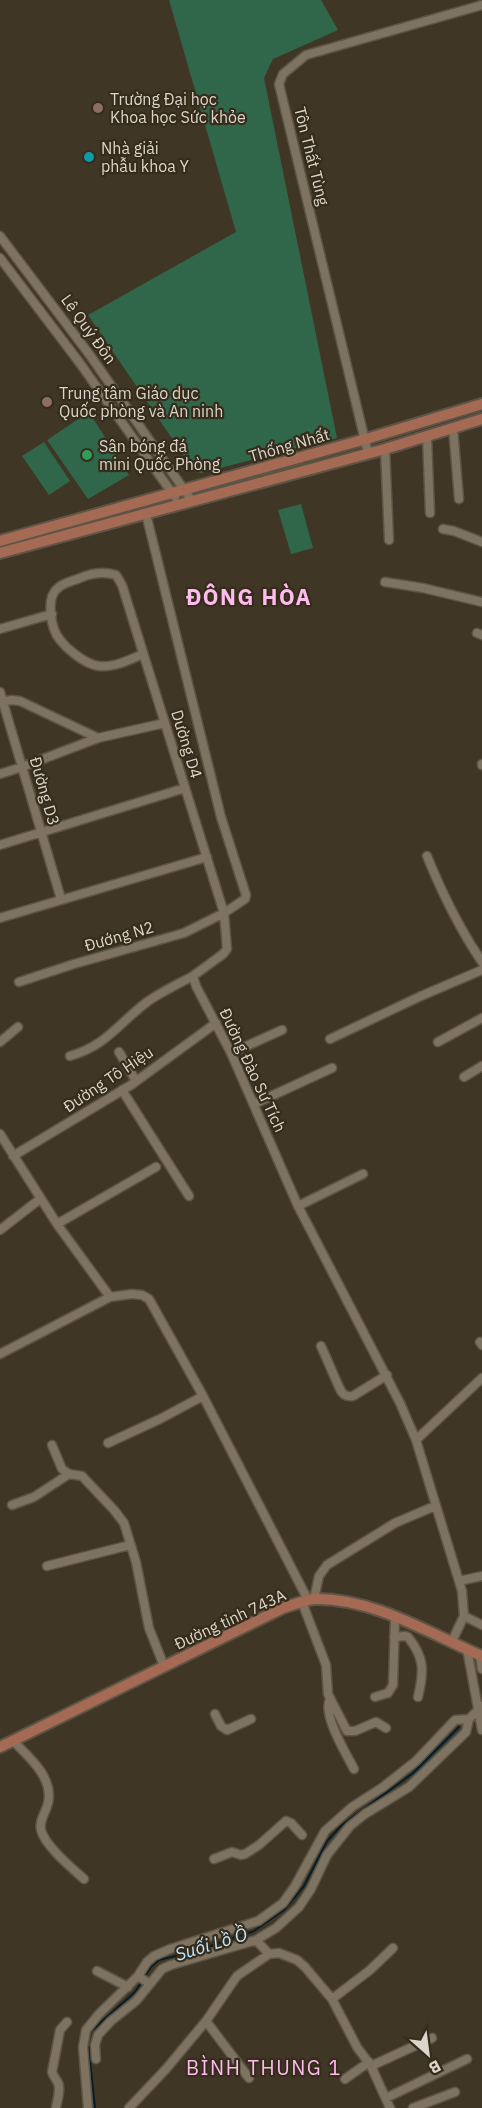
<svg xmlns="http://www.w3.org/2000/svg" width="482" height="2108" viewBox="0 0 482 2108" font-family="'IBM Plex Sans',sans-serif">
  <rect width="100%" height="100%" fill="#403625"/>
  <path fill="#30674b" d="M169,0H321L338,30L273,59L264,78L337,438L201,473L195,472L188,462L88,315L236,232Z
    M89,412L129,475L88,499L47,440Z
    M44,442L70,481L49,495L22,456Z
    M301,504L313,548L291,554L278,510Z"/>
  <g fill="none" stroke-linecap="round" stroke-linejoin="round">
    <path stroke="#041f2b" stroke-width="2" d="M144,1978L151,1967L159,1960L196,1951L254,1931L284,1910L304,1886L327,1841L342,1825L413,1773L459,1727
      M95,2108L88,2041L90,2032L135,1992L141,1983"/>
    <g stroke="#5d5446" stroke-width="11">
      <path id="minor" d="M0,236L89,354L192,501
        M0,258L79,362L175,497
        M453,428L459,499
        M427,437L430,513
        M385,449L389,540
        M368,453L279,84L283,74L306,55L482,5
        M146,514L221,817L246,895L245,899L224,913L227,949L223,954L193,976L196,986L231,1053L298,1206L400,1403L416,1440L462,1591L464,1616L452,1641
        M443,529L454,531L482,542
        M385,582L423,588L482,602
        M0,629L52,614
        M477,633L482,635
        M0,692L61,899
        M0,702L12,700L20,701L98,738L165,723
        M482,764V765
        M0,774L22,767L98,738
        M0,845L185,788
        M427,856C442,893 459,928 482,962
        M0,918L207,857
        M19,982L74,964L184,933L224,913L122,585L116,575C103,571 92,573 80,578C73,581 63,583 58,588C45,598 51,629 60,640C68,650 82,661 94,665C110,670 129,660 143,654
        M330,1039L421,996L482,970
        M0,1042L18,1027
        M438,1042L482,1018
        M119,1052L136,1081
        M231,1053L282,1030
        M70,1056C106,1046 119,1023 147,1002C161,992 178,984 193,976
        M464,1077L482,1066
        M122,1090L189,1196
        M254,1104L332,1068
        M0,1134L57,1224L110,1297
        M13,1156L131,1085L216,1023
        M298,1206L363,1174
        M57,1224L156,1167
        M0,1230L40,1199
        M480,1342L482,1345
        M321,1346L339,1387C342,1394 345,1397 353,1396L387,1375
        M0,1354L110,1297L132,1294L142,1295L149,1299L203,1396L308,1600
        M416,1440L482,1378
        M108,1443L160,1419L203,1396
        M52,1445L62,1469L69,1474L82,1476L114,1510L124,1523L136,1562L149,1628L164,1666
        M12,1505L34,1497L69,1474
        M47,1566L130,1545
        M459,1581L482,1576
        M314,1599L319,1576L327,1565L395,1523L435,1506
        M302,1602L326,1665L328,1694L347,1731H355L376,1722L386,1728
        M464,1616L482,1625
        M394,1637L405,1636L408,1637C425,1658 424,1672 418,1697
        M467,1649L482,1730
        M480,1655L482,1669
        M375,1697L388,1693L393,1685L395,1618
        M330,1699C322,1715 346,1753 354,1769
        M215,1714L221,1726L227,1730L251,1719
        M13,1741C29,1757 54,1778 48,1803C46,1813 39,1819 41,1830C45,1846 72,1868 84,1879
        M214,1859L232,1852L241,1855L245,1854L259,1845L286,1821L291,1823L302,1835
        M256,1940L276,1928L299,1907L311,1889L327,1855L350,1826L365,1814L409,1787L466,1732L469,1719L482,1706
        M97,1971L128,1987
        M150,1984L162,1969L171,1965L256,1940L269,1954
        M332,1999L370,1970L393,1948
        M206,2021L249,2078
        M96,2059L95,2045L98,2035L111,2021L136,2001L150,1984L138,1976
        M371,2066L432,2038
        M345,2079L369,2062
        M386,2098L467,2059
        M56,2108C57,2100 62,2088 57,2081C55,2078 53,2075 52,2072L60,2030L67,2022
        M88,2108L83,2047L86,2030L99,2014L138,1976L147,1962L154,1956L170,1949L258,1921L283,1903L295,1886L325,1831L352,1807L383,1787L416,1761L455,1720L469,1719
        M129,2108L166,2069L206,2021L237,1976L269,1954L279,1953L297,1960L305,1967L332,1999L357,2047L371,2066L390,2108
        M413,2108L455,2092"/>
    </g>
    <g stroke="#5d5446" stroke-width="14">
      <path id="major" d="M0,541L366,439L482,404
        M0,553L385,449L482,419
        M0,1747L283,1608C293,1605 304,1600 315,1599C374,1598 430,1634 482,1656"/>
    </g>
    <use href="#minor" stroke="#7e7260" stroke-width="8"/>
    <use href="#major" stroke="#a46a53" stroke-width="10"/>
  </g>
  <g fill="#8d6e63" stroke="#362c1b" stroke-width="2">
    <circle cx="98" cy="108" r="6"/>
    <circle cx="47" cy="402" r="6"/>
  </g>
  <circle fill="#0f9aa8" stroke="#362c1b" stroke-width="2" cx="89" cy="157" r="6"/>
  <circle fill="#2e9e5b" stroke="#362c1b" stroke-width="2" cx="87" cy="455" r="6"/>
  <g text-anchor="middle" dominant-baseline="central" stroke-width="4.5" stroke-linejoin="round" paint-order="stroke">
    <g font-size="16" fill="#dcd5cb" stroke="#362c1b" text-anchor="start">
      <text x="110" y="99">Trường Đại học<tspan x="110" dy="18">Khoa học Sức khỏe</tspan></text>
      <text x="101" y="148">Nhà giải<tspan x="101" dy="18">phẫu khoa Y</tspan></text>
      <text x="59" y="393">Trung tâm Giáo dục<tspan x="59" dy="18">Quốc phòng và An ninh</tspan></text>
      <text x="99" y="446">Sân bóng đá<tspan x="99" dy="18">mini Quốc Phòng</tspan></text>
    </g>
    <g font-size="16" fill="#dcd5cb" stroke="#362c1b">
      <text transform="translate(312 156) rotate(76)">Tôn Thất Tùng</text>
      <text transform="translate(89 329) rotate(54)">Lê Quý Đôn</text>
      <text transform="translate(289 445) rotate(-16)">Thống Nhất</text>
      <text transform="translate(187 744) rotate(73)">Dường D4</text>
      <text transform="translate(45 791) rotate(74)">Đường D3</text>
      <text transform="translate(119 936) rotate(-16)">Đướng N2</text>
      <text transform="translate(253 1070) rotate(65)">Đường Đào Sư Tích</text>
      <text transform="translate(108 1079) rotate(-34)">Đường Tô Hiệu</text>
      <text transform="translate(230 1619) rotate(-25)">Đường tỉnh 743A</text>
    </g>
    <g font-size="18" font-style="italic" fill="#bee8fe" stroke="#362c1b">
      <text transform="translate(211 1944) rotate(-17)">Suối Lồ Ồ</text>
    </g>
    <g font-size="20" letter-spacing="1.5" fill="#febbed" stroke="#362c1b">
      <text x="264" y="2067">BÌNH THUNG 1</text>
    </g>
    <g font-size="22" font-weight="bold" letter-spacing="1.5" fill="#febbed" stroke="#362c1b">
      <text x="249" y="596">ĐÔNG HÒA</text>
    </g>
  </g>
  <g transform="translate(428 2054) rotate(152)" stroke="#362c1b" stroke-width="4.5" paint-order="stroke">
  <path d="M0-4.5L10 22L0 15L-10 22Z" fill="#dcd5cb"/>
  <text y="-9" font-size="16" font-weight="bold" text-anchor="middle" fill="#dcd5cb">B</text>
  </g>
</svg>
